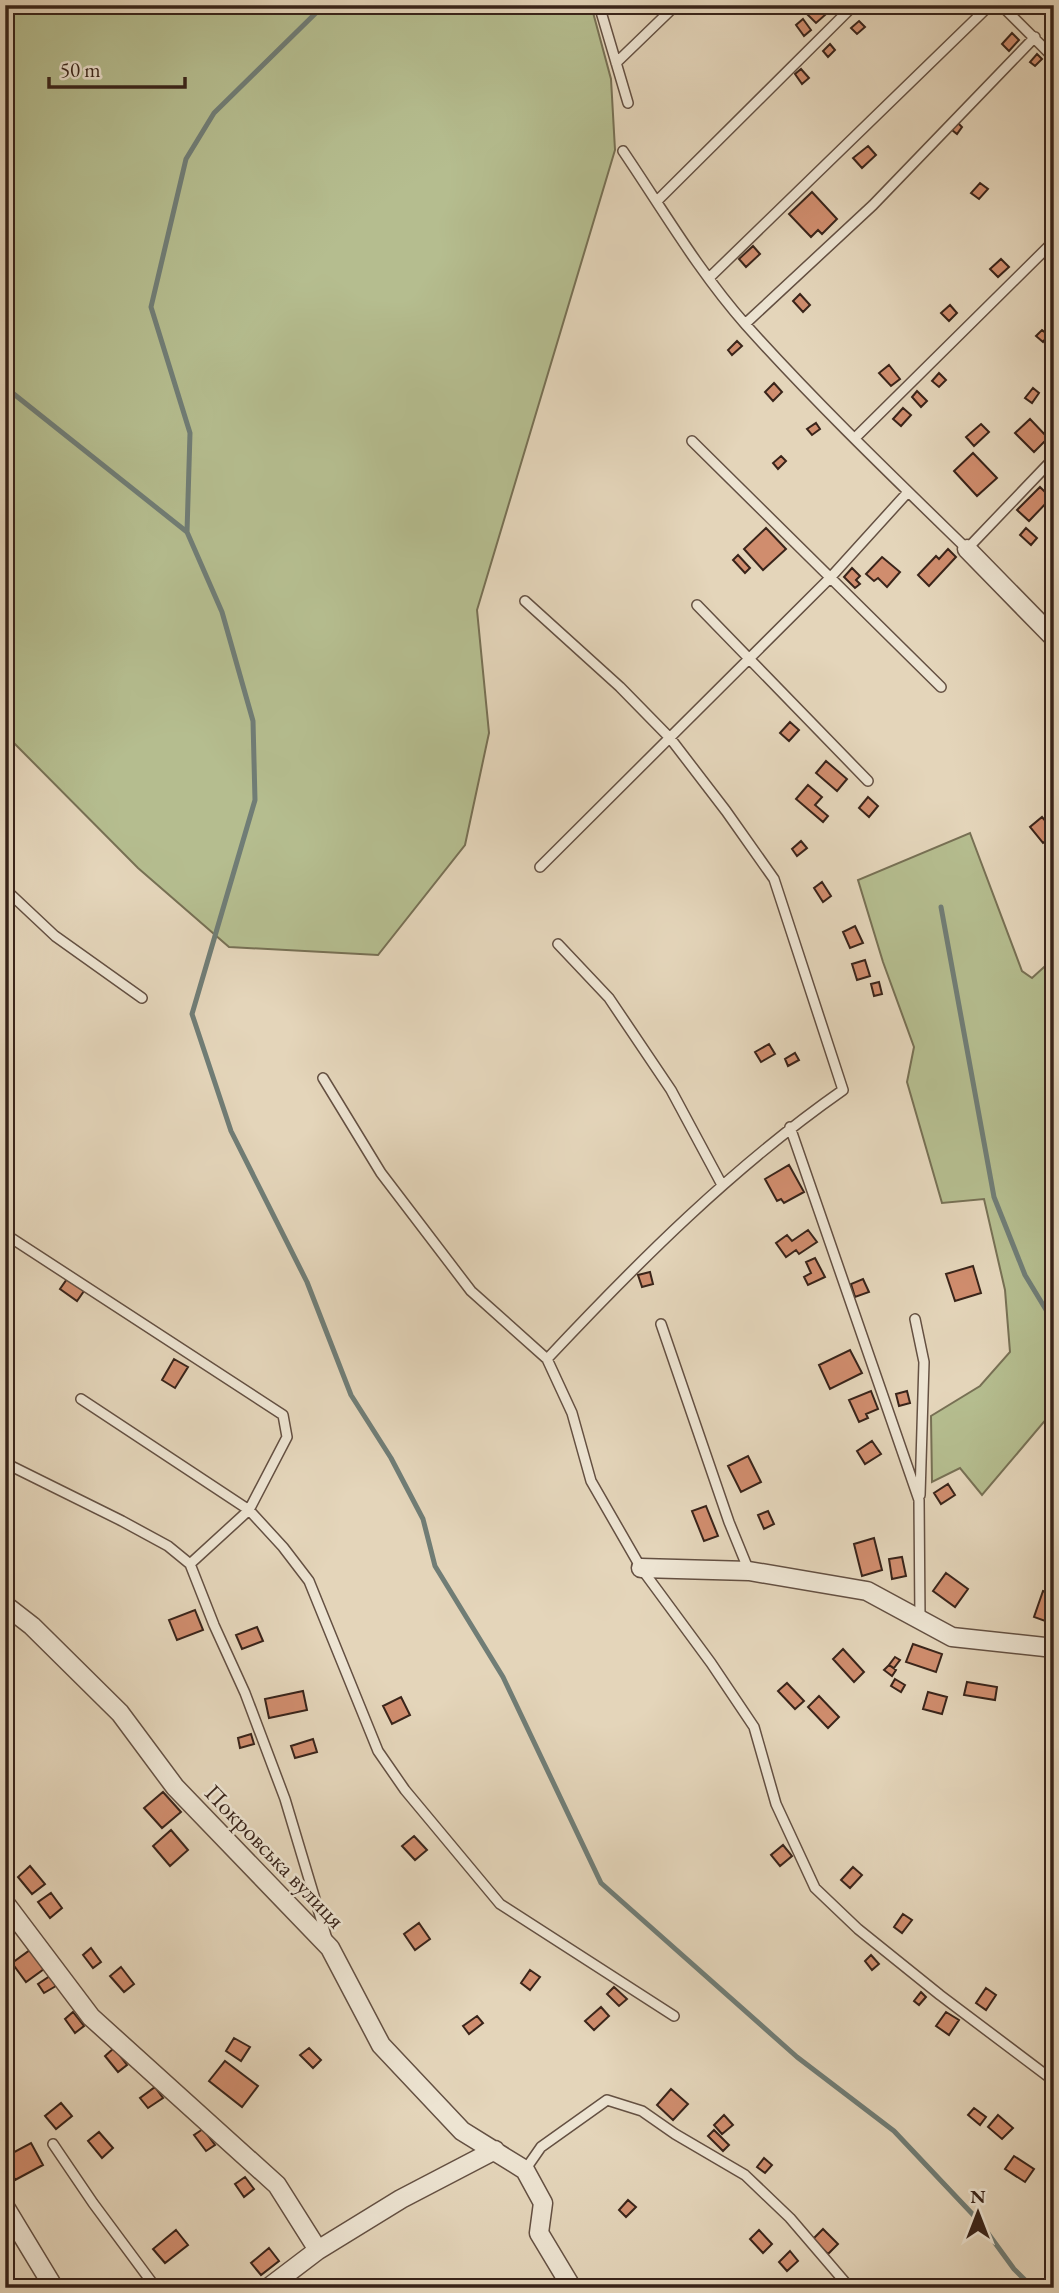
<svg xmlns="http://www.w3.org/2000/svg" width="1059" height="2293" viewBox="0 0 1059 2293" font-family="'EB Garamond',serif">
  <rect width="100%" height="100%" fill="#e4d5ba"/>
  <filter id="stains"><feTurbulence type="fractalNoise" baseFrequency=".00286" numOctaves="4"/><feColorMatrix values="0 0 0 0 .2 0 0 0 0 .09 0 0 0 0 .02 0 0 0 .5 -.17"/></filter>
  <radialGradient id="worn" r=".72"><stop offset=".6" stop-color="#630" stop-opacity="0"/><stop offset="1" stop-color="#630" stop-opacity=".3"/></radialGradient>
  <path fill="#b5bd8f" stroke="#777054" stroke-width="2" d="M5,5H591L611,79L615,150L477,610L489,733L465,845L378,955L229,947L138,868L5,734Z
    M970,833L1022,971L1032,978L1054,958V1410L982,1495L960,1468L932,1482L931,1416L980,1386L1010,1352L1005,1290L984,1199L942,1203L907,1082L914,1047L883,962L858,880Z"/>
  <g fill="none" stroke-linecap="round" stroke-linejoin="round">
    <path stroke="#707d76" stroke-width="5" d="M5,387L187,532L222,612L253,721L255,800L192,1014L231,1131L307,1282L351,1395L391,1458L423,1519L435,1566L503,1677L601,1883L797,2057L894,2131L979,2221L1014,2269L1033,2288
      M187,532L190,433L151,307L186,159L214,113L324,5
      M941,907L994,1197L1025,1275L1054,1323"/>
  </g>
  <path fill="#d08d6e" stroke="#39241a" stroke-width="2" d="M817,7L825,15L816,23L808,15Z
    M803,19L811,30L804,36L796,25Z
    M859,21L865,27L857,34L851,28Z
    M1012,33L1019,40L1009,51L1002,44Z
    M830,44L835,50L828,57L823,51Z
    M1037,54L1042,59L1035,66L1030,62Z
    M801,69L809,78L802,84L795,74Z
    M958,123L962,127L957,134L952,130Z
    M868,146L876,155L862,168L853,158Z
    M980,183L988,189L979,199L971,193Z
    M812,192L837,219L822,234L818,230L811,237L789,214Z
    M753,246L760,254L746,267L739,259Z
    M1001,259L1009,267L998,277L990,269Z
    M800,294L810,305L803,312L793,301Z
    M950,305L957,313L949,321L941,313Z
    M1042,330L1048,335L1043,342L1036,336Z
    M737,341L742,346L732,355L728,350Z
    M889,365L900,379L891,386L879,373Z
    M939,373L946,380L939,387L932,381Z
    M774,383L782,392L773,401L765,392Z
    M1033,388L1039,393L1032,403L1025,398Z
    M917,391L927,401L921,407L912,397Z
    M903,408L911,415L901,426L893,419Z
    M1030,419L1048,438L1034,452L1015,433Z
    M816,423L820,429L812,435L807,429Z
    M981,424L989,432L974,446L966,437Z
    M973,453L997,478L977,496L954,471Z
    M781,456L786,461L778,469L773,463Z
    M1040,487L1051,498L1029,521L1017,510Z
    M766,528L786,549L763,570L744,549Z
    M1026,528L1037,538L1031,545L1020,535Z
    M948,549L956,557L929,586L918,575L936,556L939,559Z
    M738,555L750,568L745,573L733,560Z
    M882,557L900,572L887,587L878,578L874,581L866,574Z
    M852,568L860,576L856,580L860,584L855,588L844,577Z
    M790,722L799,730L789,741L780,733Z
    M826,761L847,779L837,791L816,773Z
    M808,785L822,797L815,805L828,816L823,822L796,799Z
    M868,797L878,806L869,817L859,808Z
    M1042,817L1054,831V835L1043,843L1030,827Z
    M801,841L807,848L797,856L792,849Z
    M822,882L831,896L823,902L814,888Z
    M855,926L863,943L850,948L843,932Z
    M865,960L870,976L857,980L852,964Z
    M879,982L882,994L874,996L871,984Z
    M769,1044L775,1054L761,1062L755,1052Z
    M795,1053L799,1060L788,1066L785,1059Z
    M789,1165L804,1192L784,1203L781,1199L777,1201L765,1179Z
    M808,1230L817,1242L799,1254L796,1250L786,1257L776,1243L787,1235L792,1241Z
    M815,1258L825,1277L808,1285L804,1277L811,1273L806,1262Z
    M973,1266L981,1293L955,1301L946,1274Z
    M650,1272L653,1284L642,1287L638,1275Z
    M67,1279L84,1291L77,1301L60,1289Z
    M863,1279L869,1292L855,1297L851,1284Z
    M850,1350L862,1373L830,1389L819,1365Z
    M174,1359L188,1367L175,1388L162,1380Z
    M871,1391L878,1409L866,1414L868,1418L859,1422L849,1400Z
    M907,1391L910,1403L899,1406L896,1394Z
    M872,1441L881,1454L865,1464L857,1451Z
    M748,1456L761,1482L741,1492L728,1466Z
    M948,1484L955,1495L941,1504L934,1493Z
    M706,1506L718,1536L704,1541L692,1511Z
    M768,1511L774,1524L764,1529L758,1515Z
    M874,1538L882,1570L862,1576L854,1544Z
    M902,1557L906,1576L892,1579L889,1559Z
    M946,1573L968,1589L955,1607L933,1591Z
    M1043,1591L1054,1595V1606L1048,1622L1034,1617Z
    M195,1610L203,1630L177,1640L169,1620Z
    M257,1627L263,1641L242,1649L236,1635Z
    M913,1644L942,1654L936,1672L906,1662Z
    M843,1649L864,1672L854,1682L833,1659Z
    M895,1657L900,1660L894,1668L889,1665Z
    M889,1665L896,1670L892,1676L884,1670Z
    M895,1679L905,1685L901,1692L891,1686Z
    M967,1682L997,1687L995,1700L964,1695Z
    M787,1683L804,1701L795,1709L778,1691Z
    M1054,1683V1712L1050,1711Z
    M303,1691L307,1710L269,1718L265,1699Z
    M928,1692L947,1697L942,1714L923,1709Z
    M819,1696L839,1717L828,1728L808,1707Z
    M401,1697L410,1715L392,1724L383,1706Z
    M251,1734L254,1744L240,1748L238,1738Z
    M313,1739L317,1752L295,1758L291,1746Z
    M163,1792L181,1812L162,1828L144,1808Z
    M171,1830L188,1850L170,1866L153,1846Z
    M414,1836L427,1850L415,1860L402,1846Z
    M783,1845L792,1856L780,1866L771,1855Z
    M30,1866L45,1884L32,1894L18,1877Z
    M853,1867L862,1875L850,1888L841,1880Z
    M51,1893L62,1908L50,1918L38,1902Z
    M903,1914L912,1920L902,1933L894,1927Z
    M419,1923L430,1939L415,1950L404,1934Z
    M91,1948L101,1962L93,1968L83,1955Z
    M30,1950L44,1969L26,1982L12,1963Z
    M871,1955L879,1964L872,1970L865,1961Z
    M121,1967L134,1984L124,1992L110,1976Z
    M530,1970L540,1977L530,1990L521,1983Z
    M50,1976L56,1986L44,1993L38,1984Z
    M614,1987L627,1999L619,2006L607,1994Z
    M986,1988L996,1995L986,2010L976,2003Z
    M921,1992L926,1997L919,2005L914,2001Z
    M601,2007L609,2016L594,2030L585,2021Z
    M73,2012L84,2026L75,2033L65,2019Z
    M946,2012L959,2020L949,2035L936,2026Z
    M477,2016L483,2023L469,2034L463,2026Z
    M234,2038L250,2047L241,2061L226,2051Z
    M114,2048L127,2065L118,2072L105,2056Z
    M309,2048L321,2060L313,2068L300,2055Z
    M225,2061L258,2086L242,2107L209,2081Z
    M155,2087L163,2098L148,2108L140,2098Z
    M671,2089L688,2104L673,2120L657,2105Z
    M61,2103L72,2116L56,2129L45,2116Z
    M974,2108L986,2117L980,2125L968,2115Z
    M724,2115L733,2125L722,2134L714,2125Z
    M998,2115L1013,2128L1002,2139L988,2127Z
    M203,2129L215,2145L206,2151L194,2135Z
    M714,2130L729,2145L723,2151L708,2136Z
    M99,2132L113,2148L102,2158L88,2141Z
    M31,2143L43,2165L15,2180L5,2157Z
    M1014,2156L1034,2169L1025,2182L1005,2169Z
    M764,2158L772,2165L765,2173L757,2167Z
    M245,2177L254,2189L244,2197L235,2184Z
    M628,2200L636,2207L626,2217L619,2210Z
    M5,2227L13,2239L5,2243Z
    M823,2229L838,2244L828,2254L813,2239Z
    M176,2230L188,2245L165,2263L153,2249Z
    M759,2230L772,2244L763,2253L750,2239Z
    M269,2248L279,2261L261,2275L251,2263Z
    M790,2251L798,2261L787,2271L779,2262Z"/>
  <g fill="none" stroke-linecap="round" stroke-linejoin="round">
    <g stroke="#645042" stroke-width="12">
      <path id="service" d="M599,5L628,103
        M1001,5L1054,58
        M616,63L676,5
        M623,151C663,210 699,272 746,325C816,403 892,476 967,549L1054,458
        M657,201L854,5
        M709,278L990,5
        M745,324L873,205L1035,37
        M855,438L1054,241
        M692,441L941,687
        M525,601L620,687L670,738L726,811L774,879L843,1090C733,1167 639,1261 547,1359
        M697,605L868,781
        M540,867L830,578L908,492
        M5,889L55,936L142,998
        M558,944L609,998L671,1090L722,1185
        M323,1078L381,1173L471,1291L547,1359L572,1413L591,1481L641,1568L711,1663L754,1727L776,1804L815,1888L858,1929L940,1995L1054,2081
        M790,1127L919,1500L920,1619
        M5,1234L283,1415L287,1437L249,1510L190,1564
        M915,1319L924,1362L920,1495
        M661,1324L729,1522L749,1571
        M81,1399L249,1510L283,1547L309,1581L378,1751L405,1790L500,1904L674,2016
        M5,1463L122,1521L168,1546L190,1564L214,1625L245,1693L285,1799L327,1939
        M53,2144L93,2203L156,2288
        M525,2170L541,2147L607,2100L642,2111L675,2134L745,2175L790,2218L850,2288"/>
    </g>
    <g stroke="#645042" stroke-width="21">
      <path id="minor" d="M967,549L1054,638
        M641,1568L749,1571L867,1591L952,1637L1054,1648
        M5,1605L32,1626L120,1713L175,1787L330,1948L381,2045L462,2131L525,2170L543,2203L539,2233L572,2288
        M5,1903L91,2017L277,2185L318,2250
        M5,2207L54,2288
        M268,2288L318,2250L401,2199L495,2150"/>
    </g>
    <use href="#service" stroke="#ede4d2" stroke-width="9"/>
    <use href="#minor" stroke="#ede4d2" stroke-width="18"/>
  </g>
  <g text-anchor="middle" dominant-baseline="central" stroke-width="5" stroke-linejoin="round" paint-order="stroke">
    <g font-size="24" fill="#39241a" stroke="#ede4d2">
      <text transform="translate(275 1856) rotate(46)">Покровська вулиця</text>
    </g>
  </g>
  <rect width="1059" height="2293" fill="none" stroke="#e4d5ba" stroke-width="28"/>
  <rect x="7" y="7" width="1045" height="2279" fill="none" stroke="#39241a" stroke-width="3.5"/>
  <rect x="14" y="14" width="1031" height="2265" fill="none" stroke="#39241a" stroke-width="2"/>
  <g transform="translate(978 2213)" stroke="#ede4d2" stroke-width="5" paint-order="stroke">
  <path d="M0-5L12 26L0 18L-12 26Z" fill="#39241a"/>
  <text y="-10" font-size="19" font-weight="bold" text-anchor="middle" fill="#39241a">N</text>
  </g>
  <path d="M49 77v10h136v-10" fill="none" stroke="#39241a" stroke-width="3.5"/>
  <text x="60" y="77" font-size="21" fill="#39241a" stroke="#ede4d2" stroke-width="5" paint-order="stroke">50 m</text>
  <rect width="100%" height="100%" filter="url(#stains)"/>
  <rect width="100%" height="100%" fill="url(#worn)"/>
</svg>
